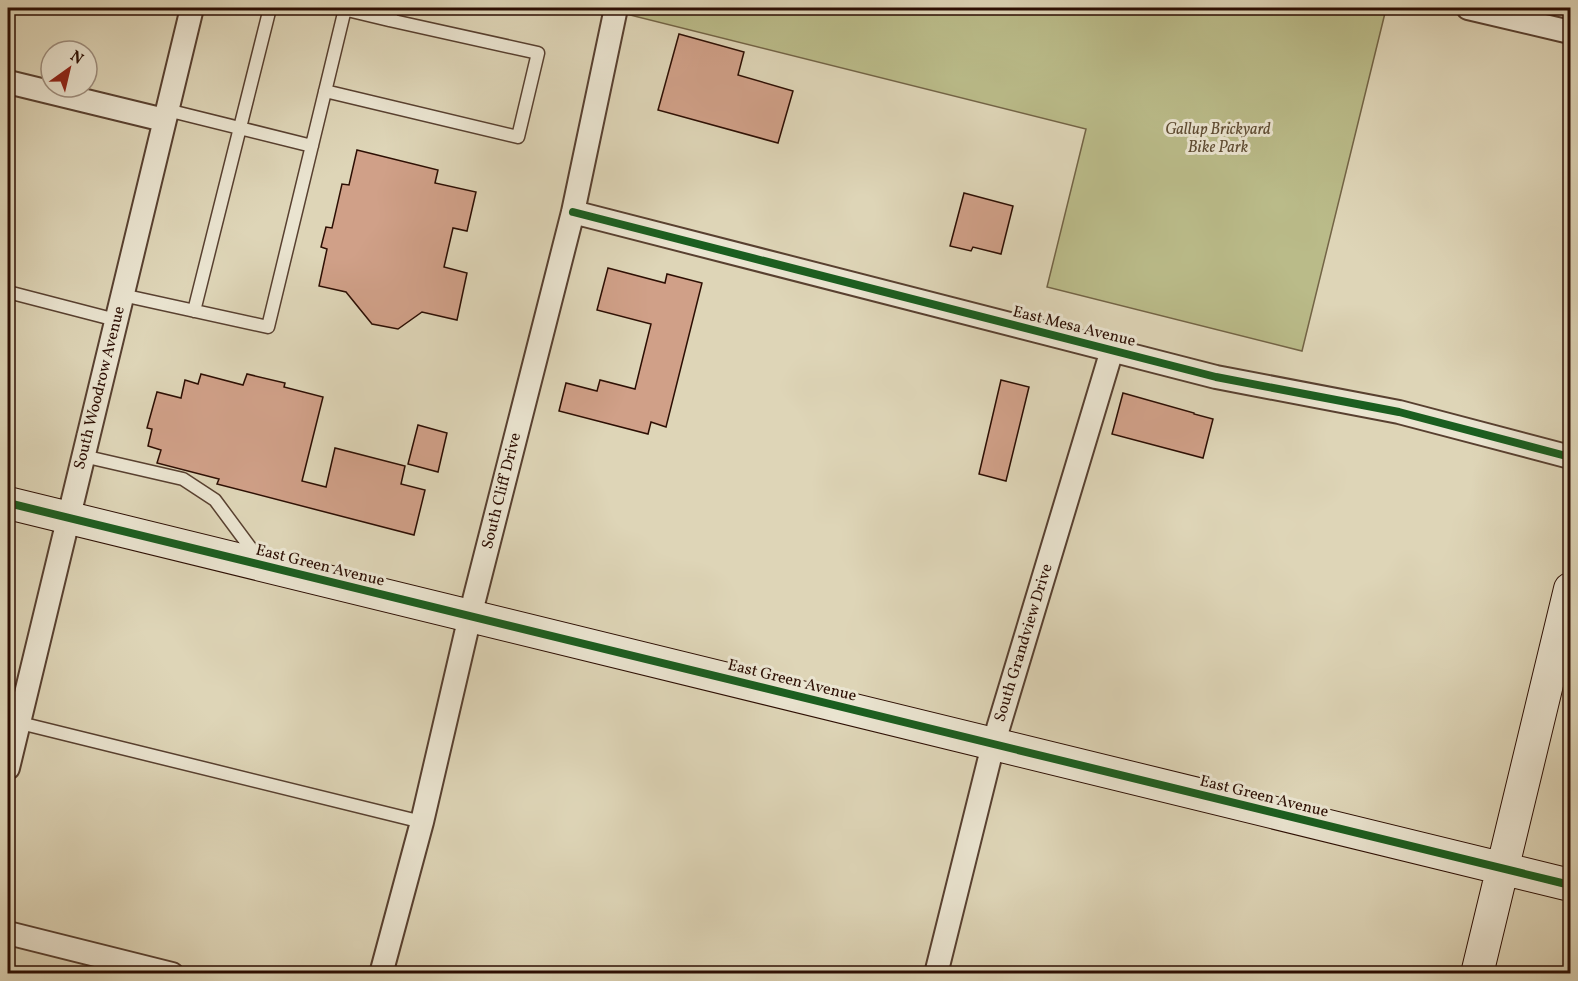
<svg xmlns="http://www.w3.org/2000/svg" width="1578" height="981" viewBox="0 0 1578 981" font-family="Vollkorn,serif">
  <rect width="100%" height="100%" fill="#ded5b7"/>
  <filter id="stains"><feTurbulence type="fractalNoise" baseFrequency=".00333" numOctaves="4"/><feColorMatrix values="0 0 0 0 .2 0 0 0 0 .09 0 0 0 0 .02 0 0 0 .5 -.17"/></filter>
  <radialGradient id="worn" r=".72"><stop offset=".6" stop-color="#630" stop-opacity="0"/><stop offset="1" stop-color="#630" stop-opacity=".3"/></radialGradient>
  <path fill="#babb89" stroke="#736446" stroke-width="1.5" d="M619,8H1364L1385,13L1302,351L1047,287L1086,129L618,12Z"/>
  <path fill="#d0a088" stroke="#2c0e03" stroke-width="1.5" d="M679,34L744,52L738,75L793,91L778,143L658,110Z
    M357,150L438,170L435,183L476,192L467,231L453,228L444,267L467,273L457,320L422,312L398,329L372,324L346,292L319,286L327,249L321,247L326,227L332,228L342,184L349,185Z
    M964,193L1013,206L1001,254L973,247L971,251L950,246Z
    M608,268L665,283L667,274L702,283L666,427L651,422L648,434L559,411L566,383L597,391L600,380L635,389L651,324L597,310Z
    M201,374L243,385L247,374L285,383L284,387L323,397L302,481L326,487L335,448L405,466L401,484L425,490L414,535L217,484L219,479L157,463L161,450L148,446L152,429L147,428L157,392L181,398L185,380L198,384Z
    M1001,380L1029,387L1006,481L979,474Z
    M1123,393L1194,413V414L1213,419L1203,458L1112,434Z
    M418,425L447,433L438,472L408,464Z"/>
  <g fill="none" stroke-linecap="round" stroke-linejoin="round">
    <g stroke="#584030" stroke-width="15">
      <path id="lane" d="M339,8L389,20
        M325,91L518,137L538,53L389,20L393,8
        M167,110L312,146
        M8,292L116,320
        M122,295L268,327L345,9
        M194,311L270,8
        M83,456L183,479L215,500L258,558
        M8,720L422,822"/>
    </g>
    <g stroke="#584030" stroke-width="26">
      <path id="street" d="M1468,8L1570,32
        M8,82L164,120
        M573,212L1216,377L1399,412L1570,457
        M8,768L192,8
        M8,933L172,974
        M381,974L422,822L470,616L573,212L616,8
        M936,974L993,745L1112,350"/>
    </g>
    <g stroke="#2c0e03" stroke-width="34">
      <path id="secondary" d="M8,503L1570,885
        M1477,974L1570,589"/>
    </g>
    <use href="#lane" stroke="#eae4d0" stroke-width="12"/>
    <use href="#street" stroke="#eae4d0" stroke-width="22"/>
    <use href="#secondary" stroke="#eae4d0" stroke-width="32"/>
    <g stroke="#eae4d0" stroke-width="11">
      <path id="cycleway" d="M573,212L1216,377L1399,412L1570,457
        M8,503L1570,885"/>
    </g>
    <use href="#cycleway" stroke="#1b5e20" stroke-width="8"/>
  </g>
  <g text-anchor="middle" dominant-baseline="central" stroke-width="6" stroke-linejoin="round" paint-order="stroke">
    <g font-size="16" font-style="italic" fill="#5e4b32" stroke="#eae4d0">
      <text x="1218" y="130">Gallup Brickyard<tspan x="1218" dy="18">Bike Park</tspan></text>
    </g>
    <g font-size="16" fill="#2c0e03" stroke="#eae4d0">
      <text transform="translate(1074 327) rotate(14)">East Mesa Avenue</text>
      <text transform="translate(100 388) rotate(-76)">South Woodrow Avenue</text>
      <text transform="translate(502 491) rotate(-76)">South Cliff Drive</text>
      <text transform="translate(320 566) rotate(14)">East Green Avenue</text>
      <text transform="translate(1024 643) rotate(-73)">South Grandview Drive</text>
      <text transform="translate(792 681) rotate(14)">East Green Avenue</text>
      <text transform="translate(1264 797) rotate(14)">East Green Avenue</text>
    </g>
  </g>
  <rect width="1578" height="981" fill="none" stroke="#ded5b7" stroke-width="30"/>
  <rect x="9" y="9" width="1560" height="963" fill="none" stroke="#2c0e03" stroke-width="3"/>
  <rect x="15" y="15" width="1548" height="951" fill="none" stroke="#2c0e03" stroke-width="1.5"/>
  <g transform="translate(69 69) rotate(34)"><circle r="28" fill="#eae4d0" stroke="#9e8e7e" stroke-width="1.5"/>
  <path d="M0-4.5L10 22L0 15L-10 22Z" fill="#8f2418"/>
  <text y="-9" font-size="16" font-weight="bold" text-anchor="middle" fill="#2c0e03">N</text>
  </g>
  <rect width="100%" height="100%" filter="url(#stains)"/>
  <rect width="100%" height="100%" fill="url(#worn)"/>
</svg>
